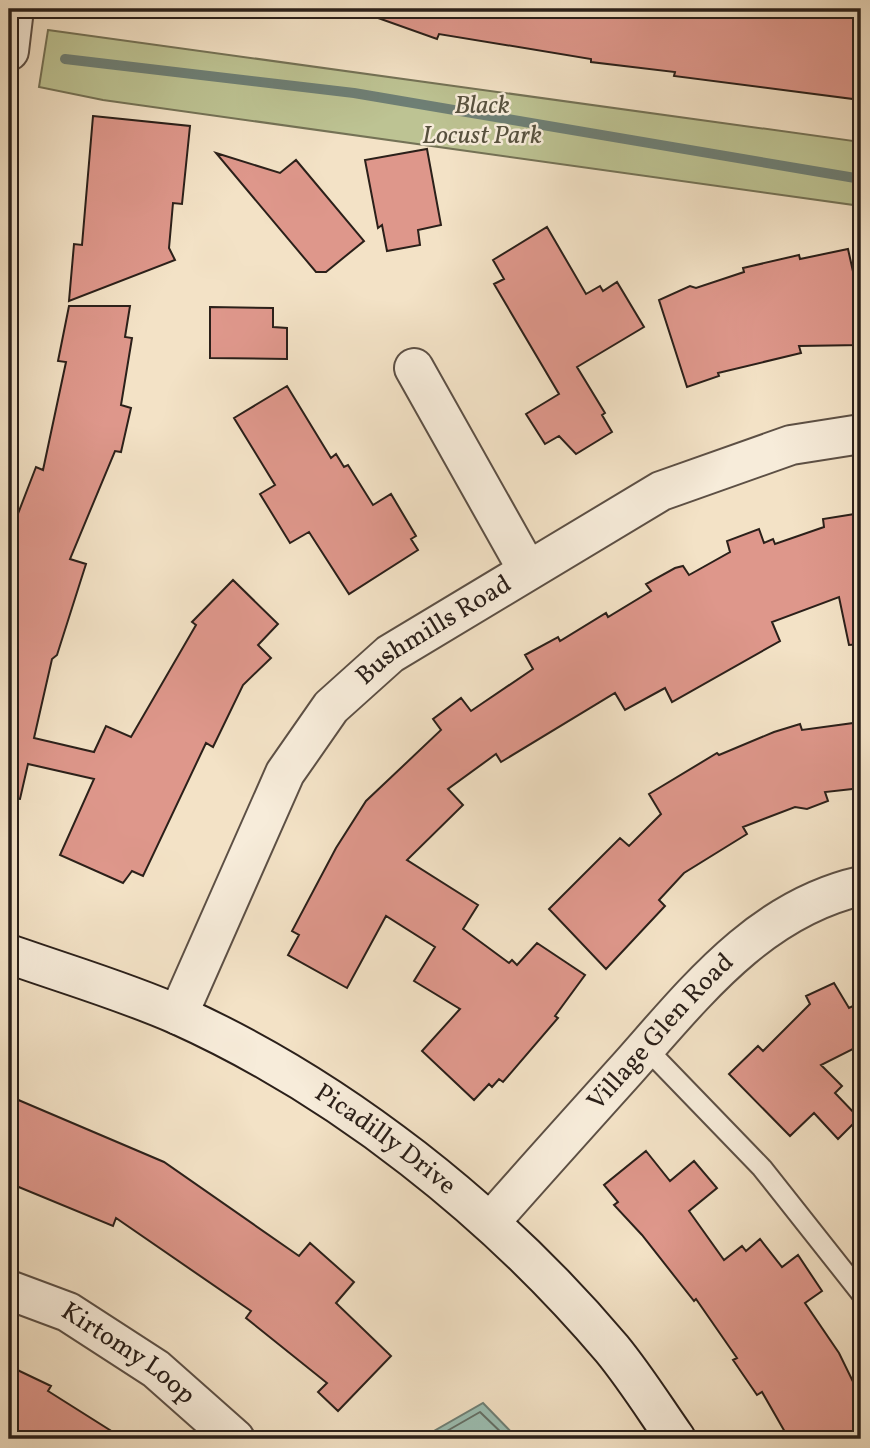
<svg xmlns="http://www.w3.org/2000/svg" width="870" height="1448" viewBox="0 0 870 1448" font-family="Vollkorn,serif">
  <rect width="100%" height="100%" fill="#f3e2c6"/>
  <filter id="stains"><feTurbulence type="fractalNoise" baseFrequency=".00286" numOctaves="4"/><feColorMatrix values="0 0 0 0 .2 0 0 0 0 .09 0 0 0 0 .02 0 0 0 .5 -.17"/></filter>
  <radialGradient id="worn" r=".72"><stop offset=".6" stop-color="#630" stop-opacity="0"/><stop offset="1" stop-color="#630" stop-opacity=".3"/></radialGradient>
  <path fill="#bdc393" stroke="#747256" stroke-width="2" d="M48,30L861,142V206L103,100L39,87Z"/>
  <path fill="#9bbeb2" stroke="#6e7f75" stroke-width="2" d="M483,1403L518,1439H420Z"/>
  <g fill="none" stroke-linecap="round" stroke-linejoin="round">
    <path stroke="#636f66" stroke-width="2" d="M433,1439L480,1412L508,1439"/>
    <path stroke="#6e7f75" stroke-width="10" d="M65,59L354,93L861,179"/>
  </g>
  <path fill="#de978b" stroke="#2b201a" stroke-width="2" d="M364,9H861V100L674,76L675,72L591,62V59L439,34L437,39L364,13Z
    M93,116L190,126L182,204L173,203L169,248L175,260L69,301L74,244L82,245Z
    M427,149L441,225L418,230L420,245L387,251L382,225L378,228L365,160Z
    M216,153L280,173L296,160L364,241L326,272H316Z
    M547,227L586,294L600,286L603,291L617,282L644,327L577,367L605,413L602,415L612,432L576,454L559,436L545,444L526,414L559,394L494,284L504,279L493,260Z
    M848,249L856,285H861V345L799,346L801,353L718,373L719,376L687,387L659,300L690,286L696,288L744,272L743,268L799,255L800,259Z
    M69,306H130L125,337L132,338L121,405L131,408L121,452L115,451L70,559L86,564L57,655L52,659L34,738L94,752L106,726L131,737L196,625L192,622L233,580L278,624L258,645L271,658L243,685L213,747L206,743L143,876L132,871L123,883L60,855L94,779L28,764L20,799L9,798V537L36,467L43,470L66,362L58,361Z
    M210,307L273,308V327L287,328V359L210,358Z
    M287,386L331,458L336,454L344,467L348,465L373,505L391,494L416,536L411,539L418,550L349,594L309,532L290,543L260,494L275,485L234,418Z
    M861,513V644L849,645L839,597L772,622L780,641L672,702L665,688L625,710L615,693L501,762L496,754L448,789L463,805L407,860L478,905L463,929L509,963L512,960L517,965L537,943L585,975L555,1016L558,1018L503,1082L499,1079L492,1087L489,1084L474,1100L422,1051L460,1009L414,981L435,947L386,916L347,988L288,955L299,935L292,931L336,848L366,801L441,730L433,719L461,698L471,711L533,669L525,655L558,637L560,641L606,613L608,617L651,591L646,584L675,568L683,566L689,575L730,552L727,541L759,529L764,543L773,539L775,544L824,527L823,519Z
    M861,722V788L825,792L828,801L807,809L795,807L743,827L747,834L684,873L659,900L665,906L606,969L549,909L620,838L629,846L661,814L649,794L717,753L719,755L774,732L800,724L802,730Z
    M834,983L849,1008L861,1002V1045L821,1065L842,1086L835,1093L859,1118L838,1139L814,1113L790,1136L729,1074L758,1046L763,1051L810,1004L806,996Z
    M9,1096L164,1162L299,1256L310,1243L354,1282L336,1303L391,1356L338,1411L318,1392L327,1383L246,1318L251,1311L116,1218L113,1226L9,1183Z
    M646,1151L670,1181L694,1161L717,1188L689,1211L724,1260L742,1246L746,1251L760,1239L782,1267L798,1255L822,1291L805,1303L839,1353L861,1398V1439H789L762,1392L757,1395L733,1360L737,1358L696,1299L694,1301L642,1235L614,1205L618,1202L604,1185Z
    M9,1366L51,1386L48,1391L124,1439H9Z"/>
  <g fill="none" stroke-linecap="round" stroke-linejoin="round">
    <g stroke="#5d5045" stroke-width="23">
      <path id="lane" d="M646,1048L762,1168L861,1293"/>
    </g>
    <g stroke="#5d5045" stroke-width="42">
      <g id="street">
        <path d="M9,51L14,9"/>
        <path d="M414,368L527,569"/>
        <path id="s1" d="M178,1015L285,773L331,707L390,654L661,491L791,445L861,434"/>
        <path id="s2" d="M491,1221C535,1171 581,1120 626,1070C693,995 758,909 861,886"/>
        <path id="s3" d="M9,1290L68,1312L156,1369L235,1439"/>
      </g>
    </g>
    <g stroke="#2b201a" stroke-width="42">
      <g id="secondary">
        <path id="s4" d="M9,954C65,974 124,991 178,1015C342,1089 496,1212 612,1349C635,1377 655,1409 676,1439"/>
      </g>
    </g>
    <use href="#lane" stroke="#f7ecda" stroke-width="19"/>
    <use href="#street" stroke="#f7ecda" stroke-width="38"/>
    <use href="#secondary" stroke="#f7ecda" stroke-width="38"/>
  </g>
  <g text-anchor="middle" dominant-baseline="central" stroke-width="5" stroke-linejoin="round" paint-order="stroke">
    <g font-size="26" font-style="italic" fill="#57513e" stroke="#f7ecda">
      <text x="482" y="106">Black<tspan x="482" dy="30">Locust Park</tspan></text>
    </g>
    <g font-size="26" fill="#2b201a" stroke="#f7ecda">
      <text stroke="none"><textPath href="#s1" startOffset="474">Bushmills Road</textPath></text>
      <text stroke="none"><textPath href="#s2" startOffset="254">Village Glen Road</textPath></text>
      <text stroke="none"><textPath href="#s4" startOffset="422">Picadilly Drive</textPath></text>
      <text stroke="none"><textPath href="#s3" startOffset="136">Kirtomy Loop</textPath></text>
    </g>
  </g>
  <rect width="870" height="1448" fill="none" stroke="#f3e2c6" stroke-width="35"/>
  <rect x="10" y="10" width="849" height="1427" fill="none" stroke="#2b201a" stroke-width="3.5"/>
  <rect x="18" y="18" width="835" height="1413" fill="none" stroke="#2b201a" stroke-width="2"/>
  <rect width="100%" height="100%" filter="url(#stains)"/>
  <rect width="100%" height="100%" fill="url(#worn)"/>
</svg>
